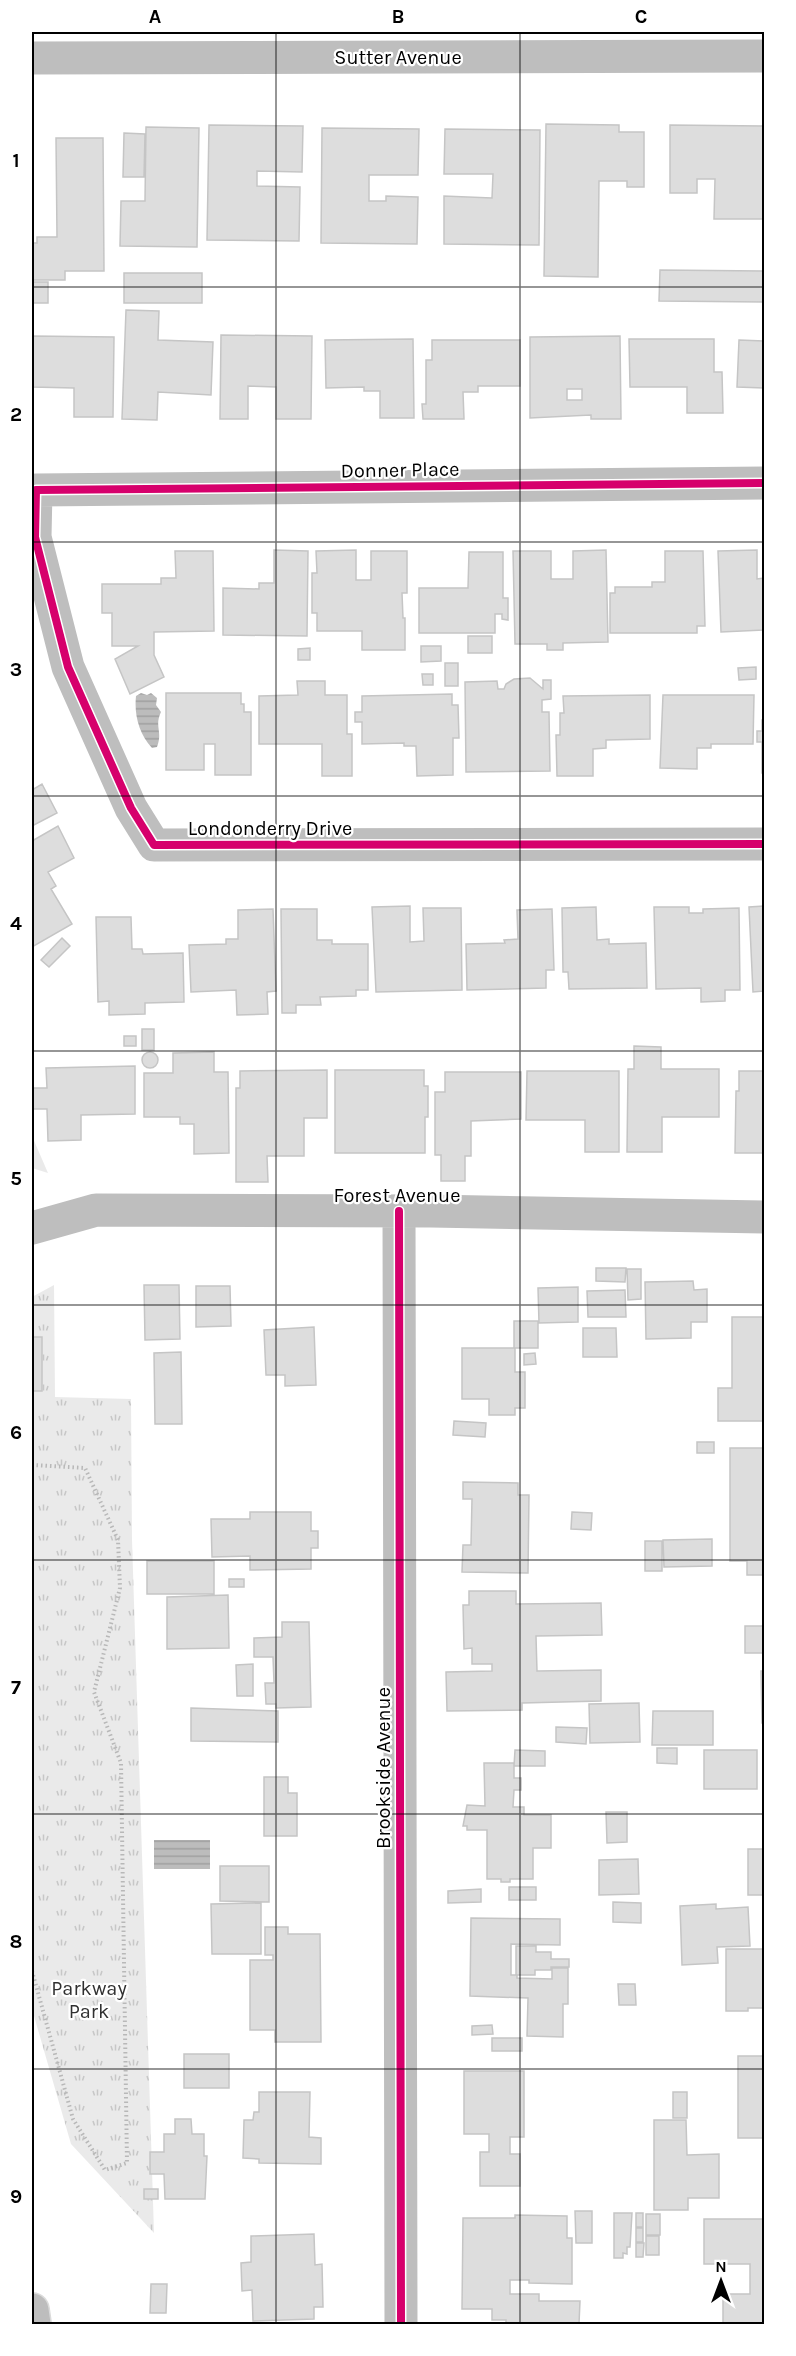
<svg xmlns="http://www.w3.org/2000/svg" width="796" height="2356" viewBox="0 0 796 2356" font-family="Karla,sans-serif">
  <defs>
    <pattern id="park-tufts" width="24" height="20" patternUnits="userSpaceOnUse" patternTransform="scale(1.5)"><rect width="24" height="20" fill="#eaeaea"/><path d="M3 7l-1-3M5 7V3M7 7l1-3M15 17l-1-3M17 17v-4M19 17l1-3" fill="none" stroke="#c7c7c7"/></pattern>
    <pattern id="water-rules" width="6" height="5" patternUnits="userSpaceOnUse" patternTransform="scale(1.5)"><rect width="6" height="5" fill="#bcbcbc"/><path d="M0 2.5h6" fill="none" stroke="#a0a0a0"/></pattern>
  </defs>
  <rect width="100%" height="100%" fill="#fff"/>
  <path fill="url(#park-tufts)" d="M32,1136L48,1173L32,1168Z
    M54,1285L55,1397L131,1399L132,1540L154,2233L71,2144L32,2009V1297Z"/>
  <path fill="url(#water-rules)" d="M141,693L147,695L151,693L157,698L156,705L161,712C154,727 163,731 157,747L152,748C139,734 134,715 136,696Z
    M154,1840H210V1869H154Z"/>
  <path fill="#ddd" stroke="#c5c5c5" stroke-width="1.5" fill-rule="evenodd" d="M546,124L619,125V132H644V187H627V181H599L598,277L544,276Z
    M209,125L303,126L302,172L257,171V186L300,187L299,241L207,240Z
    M670,125L764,126V219H714L715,179H697V193H670Z
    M146,127L199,128L197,247L120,246L121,201H145Z
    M322,128L419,129L418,175H369V201H386V196L418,197L417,244L321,243Z
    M445,129L540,130L539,245L444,244V196L492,198L493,174H444Z
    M124,133L145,134L144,177H123Z
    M56,138H103L104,271H65V280H32V243H37V237H57Z
    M660,270L764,271V302L659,301Z
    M124,273H202V303H124Z
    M32,282H48V303H32Z
    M126,310L159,311L158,340L213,342L211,395L158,392L157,420L122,419Z
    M221,335L312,336L311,419H276V387L248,386V419H220Z
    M32,336L114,337L113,417H74V388L32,387Z
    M620,336L621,419H591V415L530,418V337ZM567,389H582V400H567Z
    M413,339L414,418H380V391H364V387L326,388L325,340Z
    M629,339H714V372H722L723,413H687V387H630Z
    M432,340H520V386H478V392H463L464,419H423L422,404H426V360H432Z
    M739,340L764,341V388L737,387Z
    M274,550L308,551L307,636L223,635V588L259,589V583H274Z
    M356,550V580H371V551H407V593H402L403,618H405V650H362V631H317V613H312V573H317L316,551Z
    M606,550L608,642L563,643V650H547V644H515L513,551H551V579H573V551Z
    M757,550V579L764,578V630L721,632L718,551Z
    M175,551H213L214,631L154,632V655L164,677L130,694L115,659L138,646H112V613H102V584H161V578H176Z
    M665,551H703L705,626H697V633H610V593H615V587H652V582H665Z
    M469,552H503V598H508V620L502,619V614H495V633H419V588H468Z
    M468,636H492V653H468Z
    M421,646H441V661L421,662Z
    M310,648V660H298V649Z
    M445,663H458V686H445Z
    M756,667V679L739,680L738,668Z
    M422,674H433V685H423Z
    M530,678L543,689V680H551V699L542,700V712H549L550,771L466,772L465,682L497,681L498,689H504L506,684L514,679Z
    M297,681H325V695H347V734H352V776H322V744H259V696L298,695Z
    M166,693H241V704H244V712H251V775H215V744H204V770H166Z
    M452,694V705H458L459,738H453V775L417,776L416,746H404V743L362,744V722H355V712H362V696Z
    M650,695V739L606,740V748L593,749V776H557L556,735H560V713H564L563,696Z
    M663,695H754L753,744H711V748H697V769L660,768Z
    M762,720H764V773H762V742H757V731H762Z
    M42,784L57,813L32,826V790Z
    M58,826L74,858L48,872L56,886L51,889L72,924L32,947V841Z
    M410,906V942L424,941L423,908H461L462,990L376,992L372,907Z
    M764,906V998V991L753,992L749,907Z
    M596,907L597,940L609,939V944L646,943L647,988L569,989L568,972H563L562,908Z
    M654,907H689V913H703V909L739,908L740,990H725V1001L701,1002V988L656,989Z
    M273,909L276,991L267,992L268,1014L237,1015L236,990L191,992L189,945L226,944V939H238V910Z
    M281,909H317V940H332V944H368V990H356V996L320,997L321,1005H296V1013H282Z
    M552,909L554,970H546V988L467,990L466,944L505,943L504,940L518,939L517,910Z
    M96,917H131L132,949H142L143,954L183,953L184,1002L145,1003V1014L109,1015V1001L98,1002Z
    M62,938L70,946L49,967L41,960Z
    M142,1029H154V1050H142Z
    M124,1036H136V1046H124Z
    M634,1046L661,1047V1069H719V1117H662V1152H627L628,1069H634Z
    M214,1052V1072H228L229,1153L194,1154V1124H180V1117H144V1073H173V1053Z
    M142 1060a8 8 0 1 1 16 0a8 8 0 1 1-16 0Z
    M135,1066V1114L81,1115V1140L48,1141L47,1109H32V1088H47L46,1068Z
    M327,1070V1118H304V1156H267L268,1182H236V1088H240V1071Z
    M335,1070H424V1086H428V1117H425V1153H335Z
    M527,1071H619V1152H585V1120H526Z
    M739,1071H764V1153H735L736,1091H739Z
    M445,1072H521V1119L471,1121V1156H465V1181H441V1155H435V1092H445Z
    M596,1268H626L625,1282L596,1281Z
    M627,1269H641V1299L628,1300Z
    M693,1281L694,1290L707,1289V1322H691V1338L646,1339L645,1282Z
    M144,1285H179L180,1339L145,1340Z
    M196,1286H230L231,1326L196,1327Z
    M578,1287V1322L539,1323L538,1288Z
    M625,1290L626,1317H588L587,1291Z
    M732,1317H764V1421H718V1388H732Z
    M514,1321H538V1348H514Z
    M314,1327L316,1385L285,1386V1375H266L264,1330Z
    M583,1328H616L617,1357H583Z
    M32,1337H42V1391H32Z
    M462,1348H515V1372H525V1408H515V1415H489V1399H462Z
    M181,1352L182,1424H155L154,1353Z
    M535,1353L536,1364L524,1365V1354Z
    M454,1421L486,1423L485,1437L453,1435Z
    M697,1442H714V1453H697Z
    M730,1448H764V1575H747V1561H730Z
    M463,1482L518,1483V1495H529L528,1573L462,1572L463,1545H471L472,1499H463Z
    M250,1512H311V1531H318V1548H311V1569L250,1570V1556L212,1557L211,1519H250Z
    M572,1512L592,1513L591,1530L571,1529Z
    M712,1539V1566L664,1567L663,1540Z
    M645,1541H662V1571H645Z
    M147,1561H214V1594H147Z
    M229,1579H244V1587H229Z
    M469,1591H516V1604L601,1603L602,1635L536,1636L537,1671L601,1670V1701L522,1703V1710L447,1711L446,1672L492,1671V1664H472V1648L464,1649L463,1605H469Z
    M228,1595L229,1648L167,1649V1597Z
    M282,1622H309L311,1707L276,1708V1704H266L265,1683H274L273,1657H254V1638L282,1637Z
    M745,1626H764V1653H745Z
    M253,1664V1696H237L236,1665Z
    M761,1671H764V1723H762Z
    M639,1703L640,1742L590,1743L589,1704Z
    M191,1708L278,1711V1742L191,1741Z
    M653,1711H713V1745H652Z
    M556,1727L587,1728L586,1744L556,1742Z
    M657,1748H677V1764L657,1763Z
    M515,1750L545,1751V1766H514Z
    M704,1750H757V1789H704Z
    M484,1763H514V1778H521V1790H514L513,1807H524V1815H551V1848H533V1879H510V1882H501V1879H487V1830H467V1826H463L467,1805L485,1806Z
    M264,1777H288V1793H297V1836H264Z
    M606,1812H627V1842L607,1843Z
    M748,1849H764V1895H748Z
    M638,1859L639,1894L599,1895V1860Z
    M220,1866H269V1902L220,1901Z
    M509,1887H536V1900H509Z
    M481,1889V1902L448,1903V1891Z
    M613,1902L641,1903V1923L613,1922Z
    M261,1903V1954H212L211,1904Z
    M716,1904V1909L748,1907L750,1946L717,1947L718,1963L682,1965L680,1906Z
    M471,1918L560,1919V1945L511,1944V1975H517V1978L552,1979V1968H568V2004H563V2037L527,2036L528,1998L470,1996Z
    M265,1927H288V1934H320L321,2042H275V2030H250V1960H273V1955H265Z
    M516,1946H536V1952H551V1959H569V1967H551V1970H535V1975H516Z
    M726,1949H764V2008H748V2011H726Z
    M618,1984H635L636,2005H619Z
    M492,2025L493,2034L472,2035V2026Z
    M492,2038H522V2051H492Z
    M184,2054H229V2088H184Z
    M738,2056H764V2138H738Z
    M464,2071H524V2137H510V2154H520V2186H480V2152H489V2134H464Z
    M259,2092H310L309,2137L321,2138V2164L259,2163V2159L243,2158L244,2120H253L254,2112H259Z
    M673,2092H687V2118H673Z
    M175,2119H191L192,2134H204V2156H207L205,2199H165L164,2174H150V2152H164V2134H175Z
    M654,2120H686L687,2155L719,2154V2198H688V2210H654Z
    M144,2189H158V2199H144Z
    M575,2211H592V2243H576Z
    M614,2213H632L630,2247H627V2254L623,2253V2258H614Z
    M636,2213H643V2227H636Z
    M646,2214H660V2235H646Z
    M515,2215L567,2216V2238H572V2284L529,2283V2280H510V2294H539V2301H580L579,2324H506V2320H492V2309H462L463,2218H515Z
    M704,2219H764V2324H723V2294H750V2264H704Z
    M636,2228H643V2242H636Z
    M314,2234L315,2265L322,2264L323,2307H314V2319L253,2321L252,2290L242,2291L241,2263L251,2262V2236Z
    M646,2236H659V2255H646Z
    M636,2243H644L643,2257H636Z
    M151,2284H167L166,2313H150Z
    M214,2323H249V2324H214Z"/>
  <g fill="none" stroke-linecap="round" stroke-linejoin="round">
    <g stroke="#dbdbdb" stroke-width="36">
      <path id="highway" d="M32,2310L34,2324"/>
    </g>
    <path stroke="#b8b8b8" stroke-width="4" stroke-dasharray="1.5 3" stroke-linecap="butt" d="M32,1465L85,1468L118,1540L120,1588L94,1692L121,1763L127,2163L105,2170L73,2119L32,1971"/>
    <path stroke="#bebebe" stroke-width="33" d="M32,58L764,56
      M764,483L36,490L35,537L68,667L131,808L154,845L764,844
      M399,1211L401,2324
      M32,1228L96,1210L431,1211L764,1217"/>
    <use href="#highway" stroke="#bdbdbd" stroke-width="33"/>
    <g stroke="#fff" stroke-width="11">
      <path id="cycleway" d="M764,483L36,490L35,537L68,667L131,808L154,845L764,844
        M399,1211L401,2324"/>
    </g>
    <use href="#cycleway" stroke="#d6006c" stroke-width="8"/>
  </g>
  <path fill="none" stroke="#000" stroke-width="1.5" stroke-opacity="0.55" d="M276,32V2324M520,32V2324M32,287H764M32,542H764M32,796H764M32,1051H764M32,1305H764M32,1560H764M32,1814H764M32,2069H764"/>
  <g text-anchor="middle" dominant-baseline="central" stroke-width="4.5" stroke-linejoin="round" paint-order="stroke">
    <g font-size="20" fill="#000" stroke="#fff">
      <text x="398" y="57">Sutter Avenue</text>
      <text transform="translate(400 470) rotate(-1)">Donner Place</text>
      <text x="270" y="828">Londonderry Drive</text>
      <text x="397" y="1195">Forest Avenue</text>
      <text transform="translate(383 1768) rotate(-90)">Brookside Avenue</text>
    </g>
    <g font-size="20" fill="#303030" stroke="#fff">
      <text x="89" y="1988">Parkway<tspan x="89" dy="23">Park</tspan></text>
    </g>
  </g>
  <rect width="796" height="2356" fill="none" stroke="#ffffff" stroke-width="66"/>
  <g transform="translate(721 2281)" stroke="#ffffff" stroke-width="4.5" paint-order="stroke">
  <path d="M0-4.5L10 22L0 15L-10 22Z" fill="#000000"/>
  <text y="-9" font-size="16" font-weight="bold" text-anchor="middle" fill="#000000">N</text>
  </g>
  <rect x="33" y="33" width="730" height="2290" fill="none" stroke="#000" stroke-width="2"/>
  <g font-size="20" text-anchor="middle" font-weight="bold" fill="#000">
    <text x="155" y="23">A</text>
    <text x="398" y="23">B</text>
    <text x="641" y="23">C</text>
    <text x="16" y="167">1</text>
    <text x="16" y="421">2</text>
    <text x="16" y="676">3</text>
    <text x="16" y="930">4</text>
    <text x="16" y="1185">5</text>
    <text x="16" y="1439">6</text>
    <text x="16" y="1694">7</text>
    <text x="16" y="1948">8</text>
    <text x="16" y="2203">9</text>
  </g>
</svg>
